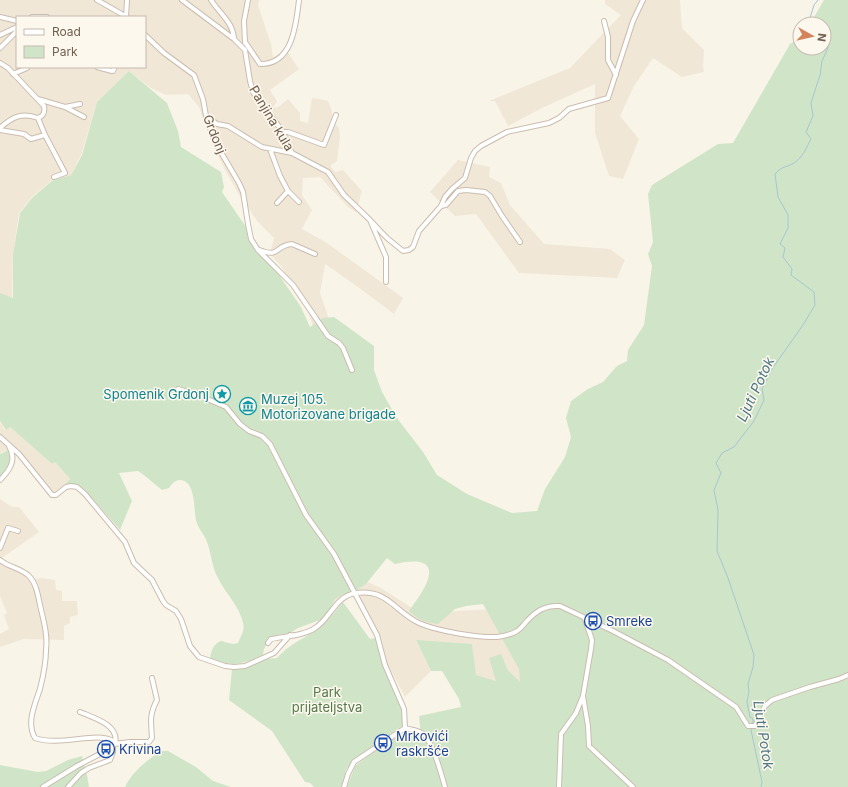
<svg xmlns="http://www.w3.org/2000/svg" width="848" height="787" viewBox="0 0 848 787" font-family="Inter,sans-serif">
  <rect width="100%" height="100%" fill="#f9f4e8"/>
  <path fill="#f0e7d7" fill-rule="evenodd" d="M0,0H259L258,5L271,44L273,57L286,50L299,69L270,90L277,101L273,108L278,107L288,99L300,113V121L308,123L312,98L320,99L328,101L332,111V123L339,127L340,137L337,161L330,166L335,172L343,170L362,191L356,212L348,207L320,177L303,178L302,195L312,210L302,229L327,243L403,298L394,314L358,287L325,264L320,293L331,325L320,349L309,314L298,293L281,266L270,254L274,238L257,221L238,193L225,170L211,141L199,107L188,94L166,95L151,88L129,71L97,102L81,155L71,175L52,180L33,196L19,213L13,254L12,298L0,293ZM17,17H145V67H17Z
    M605,0H680L682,28L704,50L703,66L704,72L682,77L653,58L634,86L620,116L639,139L623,179L609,176L595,133V84L542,108L508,126L495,101H489L570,68L621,15L605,4Z
    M458,160L490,167L489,177L501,183L510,205L544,244L610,249L625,260L617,278L519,273L476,214L455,216L430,192Z
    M0,422L5,430L10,427L52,464L55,462L70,479L54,493L13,447L0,453Z
    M291,472L354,576L381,588L420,613L493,609L571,627L520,683L508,670L505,661L496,681L476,676L416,641L431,671L405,697L385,659L377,638L351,593L338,598L326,612Z
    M0,499L12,507H19L39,532L2,558L6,563L31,574L35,579L42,578L55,580L56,590L62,591V601H77L78,615L70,617V623L64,626V640L24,639L0,647V634L9,629L4,615L7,613L0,596Z"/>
  <path fill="#d0e5c8" d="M824,0H848V787H347L355,766L387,742L403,734L421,735L419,716L461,707L459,699L442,671H431L416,640L472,644L476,675L496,681L489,658L501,654L508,670L520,682L519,669L483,604L466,606L455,609L438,624C426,622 418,620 409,611C415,602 423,592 427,582C437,556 409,561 395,564L387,558L366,584L355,591L345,593L335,599L329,611L320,620L298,628L290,633L276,635L270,638L264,649L263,655C238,665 237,667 210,659C211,651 213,644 221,641L233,644L238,643C241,636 245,630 243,623C240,607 226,594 219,580C212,568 212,557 208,545C206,536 198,529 196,520C194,510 195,488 186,482C178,477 173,482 169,488L162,490L145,476L138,471L119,473L132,501L120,530L85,490L75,484H65L70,479L55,462L52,464L10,427L6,430L0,421V293L13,298V254L20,213L33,197L53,180L71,175L82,155L97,102L129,71L167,103L178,131L181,147L221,172L224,187L222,192L301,307L310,327L323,318L334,317L374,346V370L382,392L397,418L423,452L437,475L467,494L512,513L537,511L545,489L565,457L571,437L566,418L571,401L588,389L603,382L617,366L627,361L628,350L644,325L652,266L648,254L653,242L648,194L652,185L718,144L733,143L790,44L800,38V48H824V24H810Z
    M10,449V466L0,478V454Z
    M343,602L370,639L375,638L383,666L402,709V726L354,759L346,770L341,787H314L310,783L305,782L272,731L229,700L232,669L265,659L277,658C290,643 302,640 318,629C328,622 335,611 343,602Z
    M161,751H168L196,767L213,781L231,787H125C132,772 147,760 161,751Z
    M82,756L87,775L89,787H0V765L38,772L46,771L68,760Z"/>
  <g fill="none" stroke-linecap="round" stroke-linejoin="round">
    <path stroke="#a6c6d1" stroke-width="1" d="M816,24L810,18L814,5L818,0
      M753,724V719L750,717L747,702L749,692L748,684L753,667L754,655L728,578L717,551L718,510L714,490L721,473L716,463L722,453L734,447L754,421L764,400L762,389L772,369L803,325L815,305L814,292L791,275L792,269L783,257L785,248L780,244L788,228V215L778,197L775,174C783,165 786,168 794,163C803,157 806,148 811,139L806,132L813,116L811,103L820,75L822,61L828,48L827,33L824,31
      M752,727L751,730L762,782L761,787"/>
    <g stroke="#cabdaf" stroke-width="6">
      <path id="minor" d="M97,0L127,17
        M182,0L234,39L245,50L250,81L253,92L283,132L286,141L292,153L328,172L344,195L370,220L386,257V282
        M211,0C220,14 233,22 234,39
        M0,17L17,21
        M32,17H47
        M126,17L127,0
        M604,21L608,37V60L616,75
        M0,35L17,27
        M145,35L164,53L194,75L203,99L206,116L215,142L239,183L243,192L248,224L251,239L258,250L293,285L328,336L339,343L343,348L352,370
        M245,42L260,64C293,65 296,24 299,0
        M245,43L244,21L248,0
        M0,48L17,31
        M0,63L8,68L44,106C45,112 44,116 38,118
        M97,67L112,71H113L115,67
        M13,74L27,68
        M38,99L65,107L84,117
        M65,107L80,104
        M206,116L217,124L228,126L262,147L292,153
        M38,118L45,135L65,173L54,177
        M0,128C12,117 22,112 38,118
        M0,130L24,134L31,139L45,135
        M283,132H288L324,145L336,115
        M270,149L280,176L288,191L277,203
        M288,191L299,202
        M441,206L446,205L458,191L466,190L485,192L490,196L502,216L520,242
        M370,220L387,238L403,251L409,250L413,247L419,231L441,206L445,197L452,189L465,178L471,158L475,151L481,146L507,132L549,123L559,118L569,109L608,98L633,21L643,0
        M259,250C282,258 273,246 292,244L315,254
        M178,389L198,395L226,407L240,424L249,431L262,436L270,444L306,515L334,554L377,635L385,665L404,709L405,728
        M0,437L19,454L52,495H56L66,487L71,486L77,487L85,494L125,542L134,563L152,580L163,601L166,605L176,611L181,619L190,646L199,657L225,666L234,667L245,666L274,653L290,635
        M0,480C10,470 17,460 9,446
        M0,548L8,528L18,531
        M0,560C8,567 21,568 29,576C36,583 38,595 40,605C43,619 48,634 46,650C46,661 43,677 40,689C35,704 26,723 35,738C60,747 96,731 113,741V752L110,760L89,768L81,773L68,787
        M268,643L271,639C285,636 303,636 315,628C331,618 335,596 356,593C388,589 394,611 419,623C437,631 478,638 497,637C504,636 511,635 517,631C521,629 523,625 526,622C536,611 545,605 560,606L613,631L668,660L736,707L748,726H755L765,706L772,700L810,687L839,679L848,675
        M583,696L588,726L589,746L633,787
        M80,712C94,718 120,725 115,744
        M405,728C411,730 418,730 423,734C432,740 442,776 445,787
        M114,744L130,742H149L152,738C151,722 149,715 157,700L152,678
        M43,787L77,766L113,747
        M344,787L348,774L354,762L405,728
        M559,787L561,734L576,713L583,696L591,649L592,640L585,619"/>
    </g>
    <use href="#minor" stroke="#fff" stroke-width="4"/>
  </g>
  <defs>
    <g id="sight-ring" transform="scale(0.9)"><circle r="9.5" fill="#fdf8ed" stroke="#0f9aa8" stroke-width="1.5"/><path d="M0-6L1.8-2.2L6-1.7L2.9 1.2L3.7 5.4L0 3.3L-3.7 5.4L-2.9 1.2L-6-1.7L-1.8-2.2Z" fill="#0f9aa8"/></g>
    <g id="museum-ring" transform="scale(0.9)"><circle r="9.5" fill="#fdf8ed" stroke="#0f9aa8" stroke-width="1.5"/><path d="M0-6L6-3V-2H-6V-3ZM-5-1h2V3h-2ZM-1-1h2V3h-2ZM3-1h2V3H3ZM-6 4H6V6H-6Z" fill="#0f9aa8"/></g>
    <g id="bus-ring" transform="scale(0.9)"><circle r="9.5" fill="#fdf8ed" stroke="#1a4fb4" stroke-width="1.5"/><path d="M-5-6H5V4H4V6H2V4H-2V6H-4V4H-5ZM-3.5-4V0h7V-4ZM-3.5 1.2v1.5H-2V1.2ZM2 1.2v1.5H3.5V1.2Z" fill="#1a4fb4"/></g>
  </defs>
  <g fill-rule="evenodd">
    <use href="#sight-ring" x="222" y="394"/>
    <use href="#museum-ring" x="248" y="406"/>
    <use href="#bus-ring" x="593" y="621"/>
    <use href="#bus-ring" x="383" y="743"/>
    <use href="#bus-ring" x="106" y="749"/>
  </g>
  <g text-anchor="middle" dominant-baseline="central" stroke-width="3" stroke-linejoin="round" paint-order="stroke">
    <g font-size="13" fill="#705e4f" stroke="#fdf8ed">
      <text transform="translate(272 118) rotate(59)">Panjina kula</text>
      <text transform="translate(215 134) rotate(68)">Grdonj</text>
    </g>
    <g font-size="13" fill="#0d838f" stroke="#fdf8ed" text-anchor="end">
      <text x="209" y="394">Spomenik Grdonj</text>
      <text x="261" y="399" text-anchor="start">Muzej 105.<tspan x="261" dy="15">Motorizovane brigade</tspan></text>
    </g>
    <g font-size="13" fill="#164399" stroke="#fdf8ed" text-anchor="start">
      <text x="606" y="621">Smreke</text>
      <text x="396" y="736">Mrkovići<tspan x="396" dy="15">raskršće</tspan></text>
      <text x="119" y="749">Krivina</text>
    </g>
    <g font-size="13" fill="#547a4c" stroke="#fdf8ed">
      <text x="327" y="692">Park<tspan x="327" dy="15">prijateljstva</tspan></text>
    </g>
    <g font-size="14" font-style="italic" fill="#4f7887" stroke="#fdf8ed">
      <text transform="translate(755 389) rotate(-65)">Ljuti Potok</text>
      <text transform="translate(764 735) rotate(81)">Ljuti Potok</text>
    </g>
  </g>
  <rect x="16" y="16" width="130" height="52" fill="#fdf8ed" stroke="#c5baae"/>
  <rect x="24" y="29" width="20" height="6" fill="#ffffff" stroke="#c5baae"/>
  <text x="52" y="36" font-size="12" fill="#705e4f">Road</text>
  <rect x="24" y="46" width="20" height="12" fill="#d0e5c8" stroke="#c5baae"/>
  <text x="52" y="56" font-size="12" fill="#705e4f">Park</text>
  <g transform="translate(812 36) rotate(98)"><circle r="19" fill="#fdf8ed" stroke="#c5baae"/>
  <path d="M0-3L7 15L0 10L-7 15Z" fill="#d4845c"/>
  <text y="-6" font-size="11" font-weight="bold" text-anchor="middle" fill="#705e4f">N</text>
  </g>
</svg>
